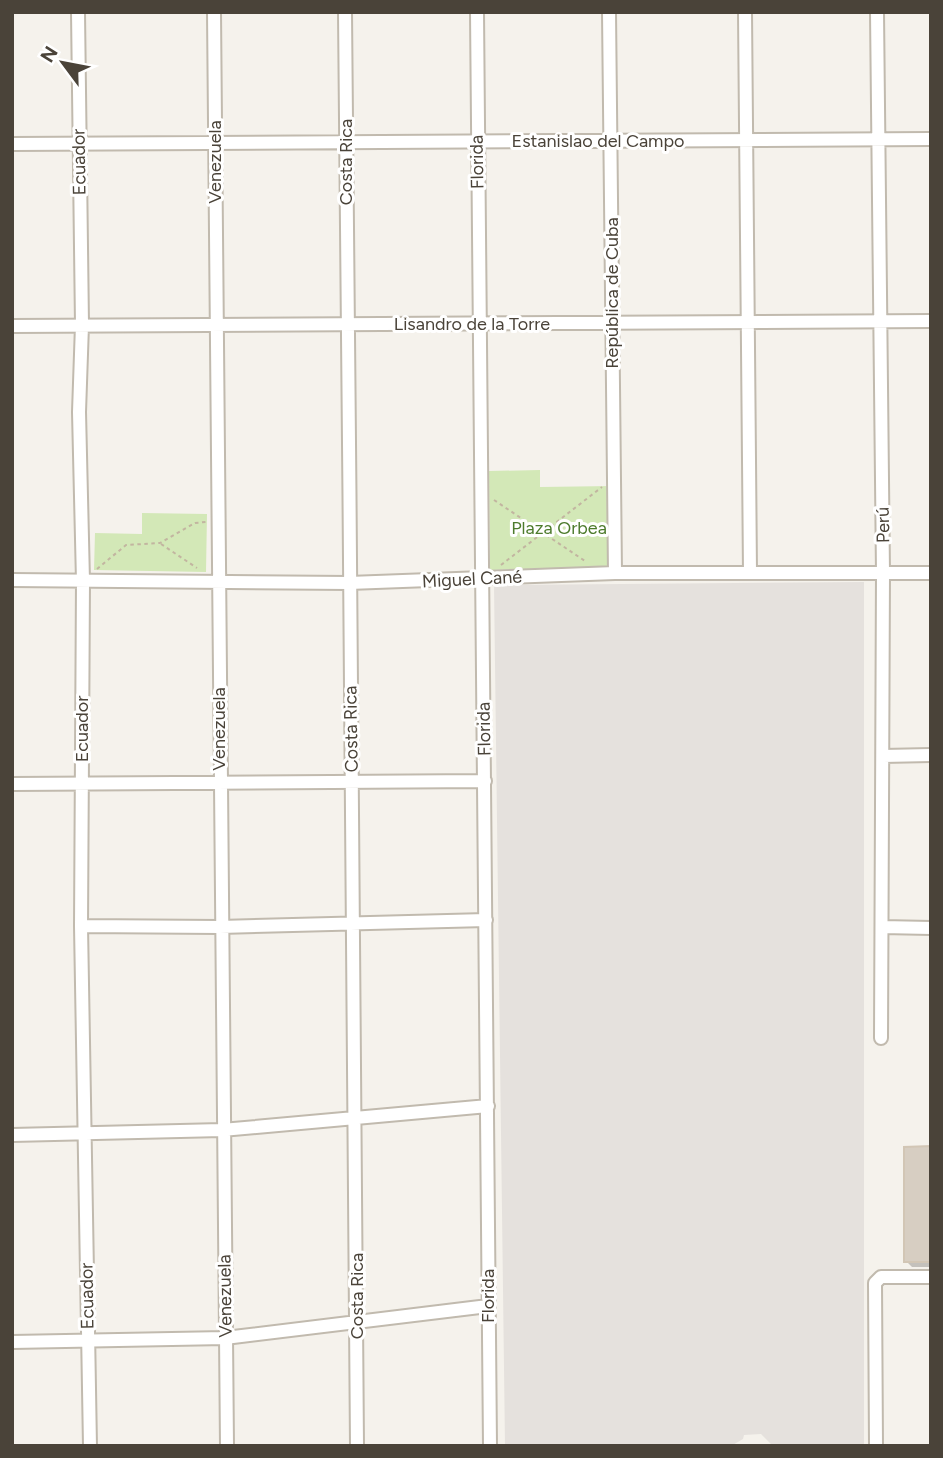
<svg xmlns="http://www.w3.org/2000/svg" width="943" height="1458" viewBox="0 0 943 1458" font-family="Figtree,sans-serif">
  <rect width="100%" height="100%" fill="#f5f2ec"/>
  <path fill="#e5e1dd" d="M864,582V1446H773L761,1434L744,1435L743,1439L731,1446H505L494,585Z"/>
  <path fill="#d3e8b7" d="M540,470V487L613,486L611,567L490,570L489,471Z
    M142,513L207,514L206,572L94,570L95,533L142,534Z"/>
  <path fill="#0003" d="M931,1148V1267H912L906,1261Z"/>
  <path fill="#d7cec2" stroke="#d2c6b5" stroke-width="2" d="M931,1146V1262H904V1147Z"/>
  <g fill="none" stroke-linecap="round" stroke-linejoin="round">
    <g stroke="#c1baae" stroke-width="16">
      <path id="minor" d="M78,12L82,325L79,412L83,581L81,926L90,1446
        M214,12L227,1446
        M345,12C349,490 355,968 357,1446
        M477,12L490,1446
        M609,12L615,573
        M745,12L750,572
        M877,12L883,573L881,1038
        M12,144L931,139
        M12,326L931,321
        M12,580L349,583L615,573H931
        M883,756L931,755
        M12,784L485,781
        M81,926L220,927L486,920
        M882,927L931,928
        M12,1135L222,1130L488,1106
        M12,1342L225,1338L488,1306
        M876,1446L875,1283L881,1277H931"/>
    </g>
    <path stroke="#c2b5a0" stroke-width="2" stroke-dasharray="3.5 3.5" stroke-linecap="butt" d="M494,500L585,561
      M161,544L197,568
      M501,565L602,487
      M97,569L126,545L160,543L195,523L206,522"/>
    <use href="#minor" stroke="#fff" stroke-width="12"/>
  </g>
  <g text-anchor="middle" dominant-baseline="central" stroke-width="6" stroke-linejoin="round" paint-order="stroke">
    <g font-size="18" fill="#4a4339" stroke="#fff">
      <text x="598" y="141">Estanislao del Campo</text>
      <text transform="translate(79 162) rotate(-91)">Ecuador</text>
      <text transform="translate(215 162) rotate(-90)">Venezuela</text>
      <text transform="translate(346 162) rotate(-90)">Costa Rica</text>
      <text transform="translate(477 162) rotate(-91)">Florida</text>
      <text transform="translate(612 293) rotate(-90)">República de Cuba</text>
      <text x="472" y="324">Lisandro de la Torre</text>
      <text transform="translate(883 525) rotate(-91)">Perú</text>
      <text transform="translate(472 579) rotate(-3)">Miguel Cané</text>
      <text transform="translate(82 729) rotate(-90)">Ecuador</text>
      <text transform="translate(219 729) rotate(-90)">Venezuela</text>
      <text transform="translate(351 729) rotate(-91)">Costa Rica</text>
      <text transform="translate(484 729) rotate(-91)">Florida</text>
      <text transform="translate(87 1296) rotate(-91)">Ecuador</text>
      <text transform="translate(225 1296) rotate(-91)">Venezuela</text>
      <text transform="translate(357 1296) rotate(-90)">Costa Rica</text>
      <text transform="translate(488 1296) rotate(-90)">Florida</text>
    </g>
    <g font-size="18" fill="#4d7b2d" stroke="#fff">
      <text x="559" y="528">Plaza Orbea</text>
    </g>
  </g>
  <rect width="943" height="1458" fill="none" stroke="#4a4339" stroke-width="28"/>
  <g transform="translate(63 63) rotate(302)" stroke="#ffffff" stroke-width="5" paint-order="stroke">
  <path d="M0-5L12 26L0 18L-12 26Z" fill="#4a4339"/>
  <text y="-10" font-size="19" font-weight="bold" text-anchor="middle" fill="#4a4339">N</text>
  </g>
</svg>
